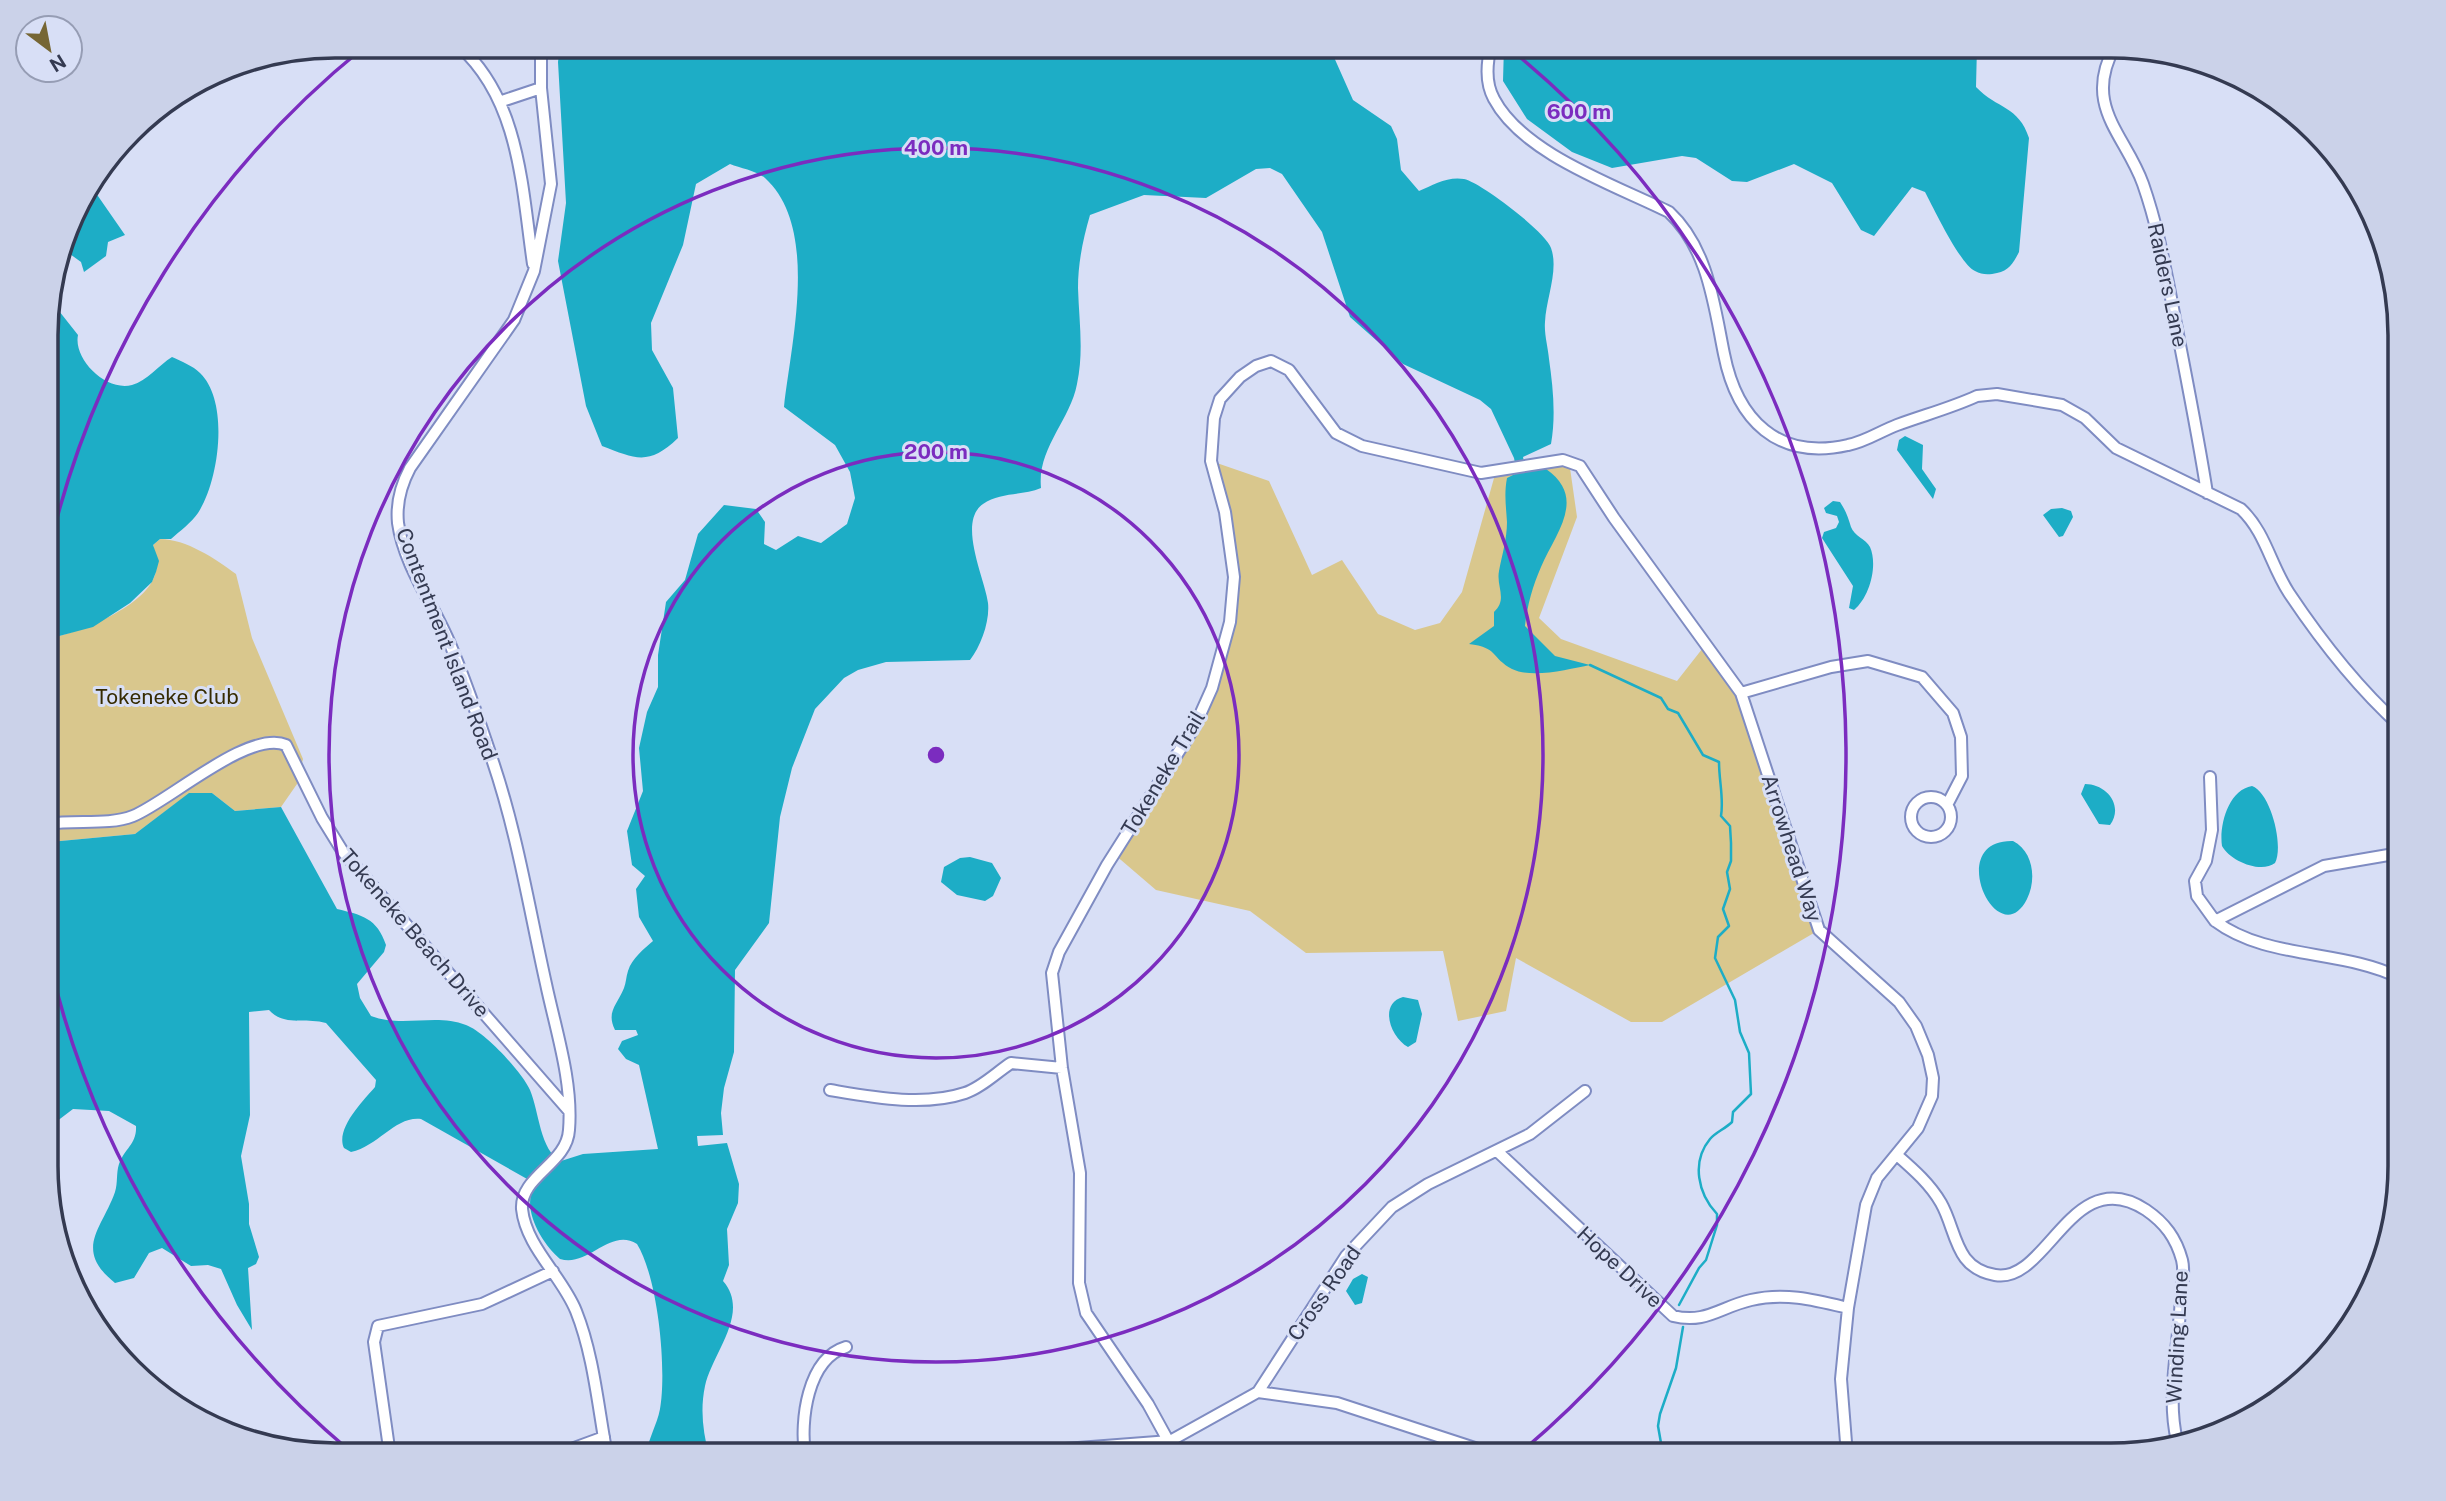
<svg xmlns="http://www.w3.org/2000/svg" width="2446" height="1501" viewBox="0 0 2446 1501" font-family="'Public Sans',sans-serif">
  <rect width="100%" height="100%" fill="#d8dff6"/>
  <path fill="#d9c78d" d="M1211,461L1269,481L1312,575L1342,560L1378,614L1415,630L1440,623L1462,592L1496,471L1569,461L1577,517L1539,618L1561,639L1677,681L1706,644L1741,693L1819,930L1662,1022H1631L1516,958L1506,1011L1458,1021L1443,951L1306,953L1250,911L1156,890L1114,854L1212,688L1234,577Z
    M160,539C186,539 216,559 236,574L252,638L303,759L297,784L281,807L235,811L212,793H190L135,834L50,842L48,639C78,632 149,607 156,571C158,562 155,553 153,545Z"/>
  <path fill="#1dadc6" d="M560,46H1329L1353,100L1391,126L1397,139L1401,170L1419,191C1433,185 1448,176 1464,179C1480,182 1546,232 1551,248C1559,270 1546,299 1545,322C1544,334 1548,347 1549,359C1553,387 1556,416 1551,444L1523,457L1526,472L1546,469C1588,498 1555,534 1541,567C1533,585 1527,606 1525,626L1555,656L1590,665C1569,669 1532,679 1512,669C1491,658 1498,647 1469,644L1494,626V612C1508,599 1496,587 1499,571C1502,555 1507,539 1507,522C1506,506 1504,494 1507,478L1517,473L1514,458L1491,409L1480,400L1403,364L1350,317L1322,232L1282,174L1270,168L1256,169L1206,198L1144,195L1090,215C1083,239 1078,263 1078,288C1079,321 1084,351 1077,384C1070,421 1037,448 1041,488C1022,496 1000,492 983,504C957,522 985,579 988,603C990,621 981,646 970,660L886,662L858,670L844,678L815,709L792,768L780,817L769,923L735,970L734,1052L724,1088L721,1113L723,1135L697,1136L698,1146L727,1143L739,1184L738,1203L727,1229L729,1265L723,1281C751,1313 712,1353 705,1386C700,1410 703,1432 709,1455H646C648,1439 657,1425 660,1409C667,1369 658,1278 637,1244C610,1227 588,1268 560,1259C542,1244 519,1206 536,1184L421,1119C395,1116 379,1146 351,1152L344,1148C335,1129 363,1101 375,1087L376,1080L326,1023C305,1017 285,1027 269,1010L249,1012L250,1115L241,1156L249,1204V1224L259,1257L256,1264L248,1268L252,1330L237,1305L221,1269L208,1265L191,1266L162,1248L149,1253L134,1278L115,1283C73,1249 102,1229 115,1192C118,1183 116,1173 119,1164C125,1148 137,1144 136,1126L109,1111L73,1109L48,1128V847L50,842L135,834L189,793H212L235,811L281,807L337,909C362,915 377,918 386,945L384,952L357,984L360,998L371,1016C402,1028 436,1013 466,1025C485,1032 522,1072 530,1090C539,1111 540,1151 561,1161L583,1154L658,1149L639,1065L626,1059L618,1049L622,1041L638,1035L636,1030H615C606,1012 617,1005 624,988C626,983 626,977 628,971C632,958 644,949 653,941L639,917L636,889L645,876L632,865L627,831L643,791L639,748L647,712L658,687V655L666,602L685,580L698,534L724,505L756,509L765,522L764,544L776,550L798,536L821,543L847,524L855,498L850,472L835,445L784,407C791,342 820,228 765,178C757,171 740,168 730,164L696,184L683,245L651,323L652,350L673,388L678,438C649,466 636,459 602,446L586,406L558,261L566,203L558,62Z
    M1504,46H1977L1976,87C1997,109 2019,106 2029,138L2019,252C2014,262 2009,271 1997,273C1989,275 1982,275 1975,271C1960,264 1934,209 1925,192L1912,187L1874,236L1861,230L1832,183L1794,164L1747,182L1732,181L1696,158L1682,156L1612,168L1572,152L1527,119L1503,81Z
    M91,186L125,235L108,242L106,256L84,272L81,262L63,249L76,207Z
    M48,297L78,335C73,359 106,392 132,385C147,381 159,365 172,357C181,361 193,366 200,373C230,402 219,481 198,513C192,522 180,531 171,539H160L153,545L159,561L156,572L152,582L130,603L93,627L48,639Z
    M1905,436L1923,445L1922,469L1936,489L1933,499L1897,450L1899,440Z
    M1833,501L1840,502C1846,511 1848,517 1851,527C1854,536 1866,539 1870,547C1878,565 1870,597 1854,610L1849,608L1853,586L1822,538L1824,532L1836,528L1839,522L1837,516L1826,513L1824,508Z
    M2062,508L2071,511L2073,517L2063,536L2059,537L2043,515L2051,509Z
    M2085,784C2107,784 2124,806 2110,825L2099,824L2081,794Z
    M2252,786C2271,793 2284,846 2275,863C2261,874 2230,861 2222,846C2219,826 2228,790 2252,786Z
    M2013,841C2033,851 2037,879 2027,899C1998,956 1943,839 2013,841Z
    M970,857L992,863L1001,878L993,896L985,901L957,895L941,882L944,867L960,858Z
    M1403,997L1418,1000L1422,1014L1416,1042L1408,1047C1391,1038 1378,1004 1403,997Z
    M1362,1274L1368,1277L1362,1303L1355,1305L1346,1291L1353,1279Z"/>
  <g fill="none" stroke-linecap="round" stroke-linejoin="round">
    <path stroke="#1dadc6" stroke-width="2.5" d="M1590,665L1661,698L1668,709L1678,713L1703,755L1719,762C1719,781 1724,799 1721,816L1730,826L1731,843V861L1727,872L1730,889L1723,909L1729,926L1718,937L1715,958L1735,1000L1740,1032L1749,1053L1751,1094L1733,1112L1732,1122C1725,1129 1716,1132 1710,1139C1691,1162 1698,1194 1717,1214V1225L1706,1260L1699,1268L1679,1305
      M1657,1455L1661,1443L1658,1426L1660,1414L1676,1368L1683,1327"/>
    <g stroke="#7f8cc2" stroke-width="14">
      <path id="street" d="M459,46C520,100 522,189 533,264
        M541,46V88L551,184L534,271L514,320L410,468C401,485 396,503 398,523C404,566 434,605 450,644C466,682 479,720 492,759C517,832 529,908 546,984C556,1031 573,1082 569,1130C567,1164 520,1176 522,1209C526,1247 562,1276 576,1311C594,1356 598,1408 607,1455
        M1491,46C1487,62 1485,83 1494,99C1523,154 1615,185 1669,212C1708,248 1714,305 1724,354C1737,420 1778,461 1848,445C1865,442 1881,431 1897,425C1924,415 1951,408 1977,396L1997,394L2062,405L2085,418L2116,448L2241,509C2266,533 2270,564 2289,593C2321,641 2357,687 2400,726
        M2115,46C2082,106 2125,134 2143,184C2157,224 2164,262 2172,303C2184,367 2197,429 2207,493
        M502,101L541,88
        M1741,693L1831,667L1868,661L1922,677L1953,713L1961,737L1962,776L1947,805
        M2210,777L2212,830L2206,861L2195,881L2197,896L2215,921L2324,866L2400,853
        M1911 817a20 20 0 1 1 40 0a20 20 0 1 1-40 0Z
        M48,824C75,819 107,826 133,816C168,802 249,729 286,745L322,818L343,852L569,1111
        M2215,921C2267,960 2342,949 2400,978
        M830,1090C872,1097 923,1107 965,1093C981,1088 997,1072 1011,1063L1062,1068
        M1497,1151L1673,1316C1706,1324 1720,1307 1751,1300C1785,1292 1815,1300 1848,1308
        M1898,1156C1914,1170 1930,1184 1941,1203C1957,1231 1954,1268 1995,1275C2047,1285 2072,1161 2146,1210C2165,1223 2176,1238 2182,1260C2185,1271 2182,1286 2181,1297C2179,1344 2166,1395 2177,1441
        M84,1310L85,1312
        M1258,1392L1337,1403L1496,1455
        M390,1455L374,1342L378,1326L482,1304L553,1271
        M555,1455L604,1437
        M805,1455C800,1421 807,1359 846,1347
        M1055,1455L1065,1449L1170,1441L1258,1392L1346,1256L1392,1207L1428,1184L1530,1134L1585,1091
        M1176,1455L1148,1404L1086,1313L1079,1283L1080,1173L1062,1068L1052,973L1059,952L1107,865L1195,726L1212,688L1230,622L1234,577L1225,512L1211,461L1214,418L1220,399L1240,377L1256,366L1271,361L1289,370L1336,433L1362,446L1481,473L1563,460L1580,466L1614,518L1741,693L1819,930L1899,1002L1916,1026L1928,1055L1933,1078L1932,1096L1918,1128L1877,1178L1866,1205L1848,1308L1841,1379L1847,1455"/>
    </g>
    <use href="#street" stroke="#fff" stroke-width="10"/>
  </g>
  <g fill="none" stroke="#7b2cbf" stroke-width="3.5">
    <circle cx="936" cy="755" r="303"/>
    <circle cx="936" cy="755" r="607"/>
    <path d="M351 1452A910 910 0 0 1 49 960M49 550A910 910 0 0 1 363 48M1509 48A910 910 0 0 1 1521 1452"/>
  </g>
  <g text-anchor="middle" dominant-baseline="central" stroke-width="6" stroke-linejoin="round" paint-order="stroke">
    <g font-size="21" fill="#343a51" stroke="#d8dff6">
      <text transform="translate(2168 285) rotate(78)">Raiders Lane</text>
      <text transform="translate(447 644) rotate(69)">Contentment Island Road</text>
      <text transform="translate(1163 773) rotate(-59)">Tokeneke Trail</text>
      <text transform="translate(1792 848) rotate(72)">Arrowhead Way</text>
      <text transform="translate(415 933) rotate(49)">Tokeneke Beach Drive</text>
      <text transform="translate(1620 1267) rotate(43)">Hope Drive</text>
      <text transform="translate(1324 1293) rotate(-55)">Cross Road</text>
      <text transform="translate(2177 1337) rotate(-87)">Winding Lane</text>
    </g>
    <g font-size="21" fill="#362b01" stroke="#d8dff6">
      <text x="167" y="696">Tokeneke Club</text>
    </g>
  </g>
  <path d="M0 0H2446V1501H0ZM335 58H2111A277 277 0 0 1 2388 335V1166A277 277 0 0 1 2111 1443H335A277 277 0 0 1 58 1166V335A277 277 0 0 1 335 58Z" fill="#cbd2e9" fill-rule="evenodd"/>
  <path fill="none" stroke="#343a51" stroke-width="3.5" d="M335 58H2111A277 277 0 0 1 2388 335V1166A277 277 0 0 1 2111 1443H335A277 277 0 0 1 58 1166V335A277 277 0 0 1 335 58Z"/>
  <circle cx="936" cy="755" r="10" fill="#7b2cbf" stroke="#d8dff6" stroke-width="3.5"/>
  <g font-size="21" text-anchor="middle" font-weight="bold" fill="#7b2cbf" stroke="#d8dff6" stroke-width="6" stroke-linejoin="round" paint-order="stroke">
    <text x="1579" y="119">600 m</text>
    <text x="936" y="155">400 m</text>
    <text x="936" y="459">200 m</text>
  </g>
  <g transform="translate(49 49) rotate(148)"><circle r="33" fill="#d8dff6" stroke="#969db4" stroke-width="2"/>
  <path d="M0-5L12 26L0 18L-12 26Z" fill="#766634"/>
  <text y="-10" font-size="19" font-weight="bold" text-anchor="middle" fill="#343a51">N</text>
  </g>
</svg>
